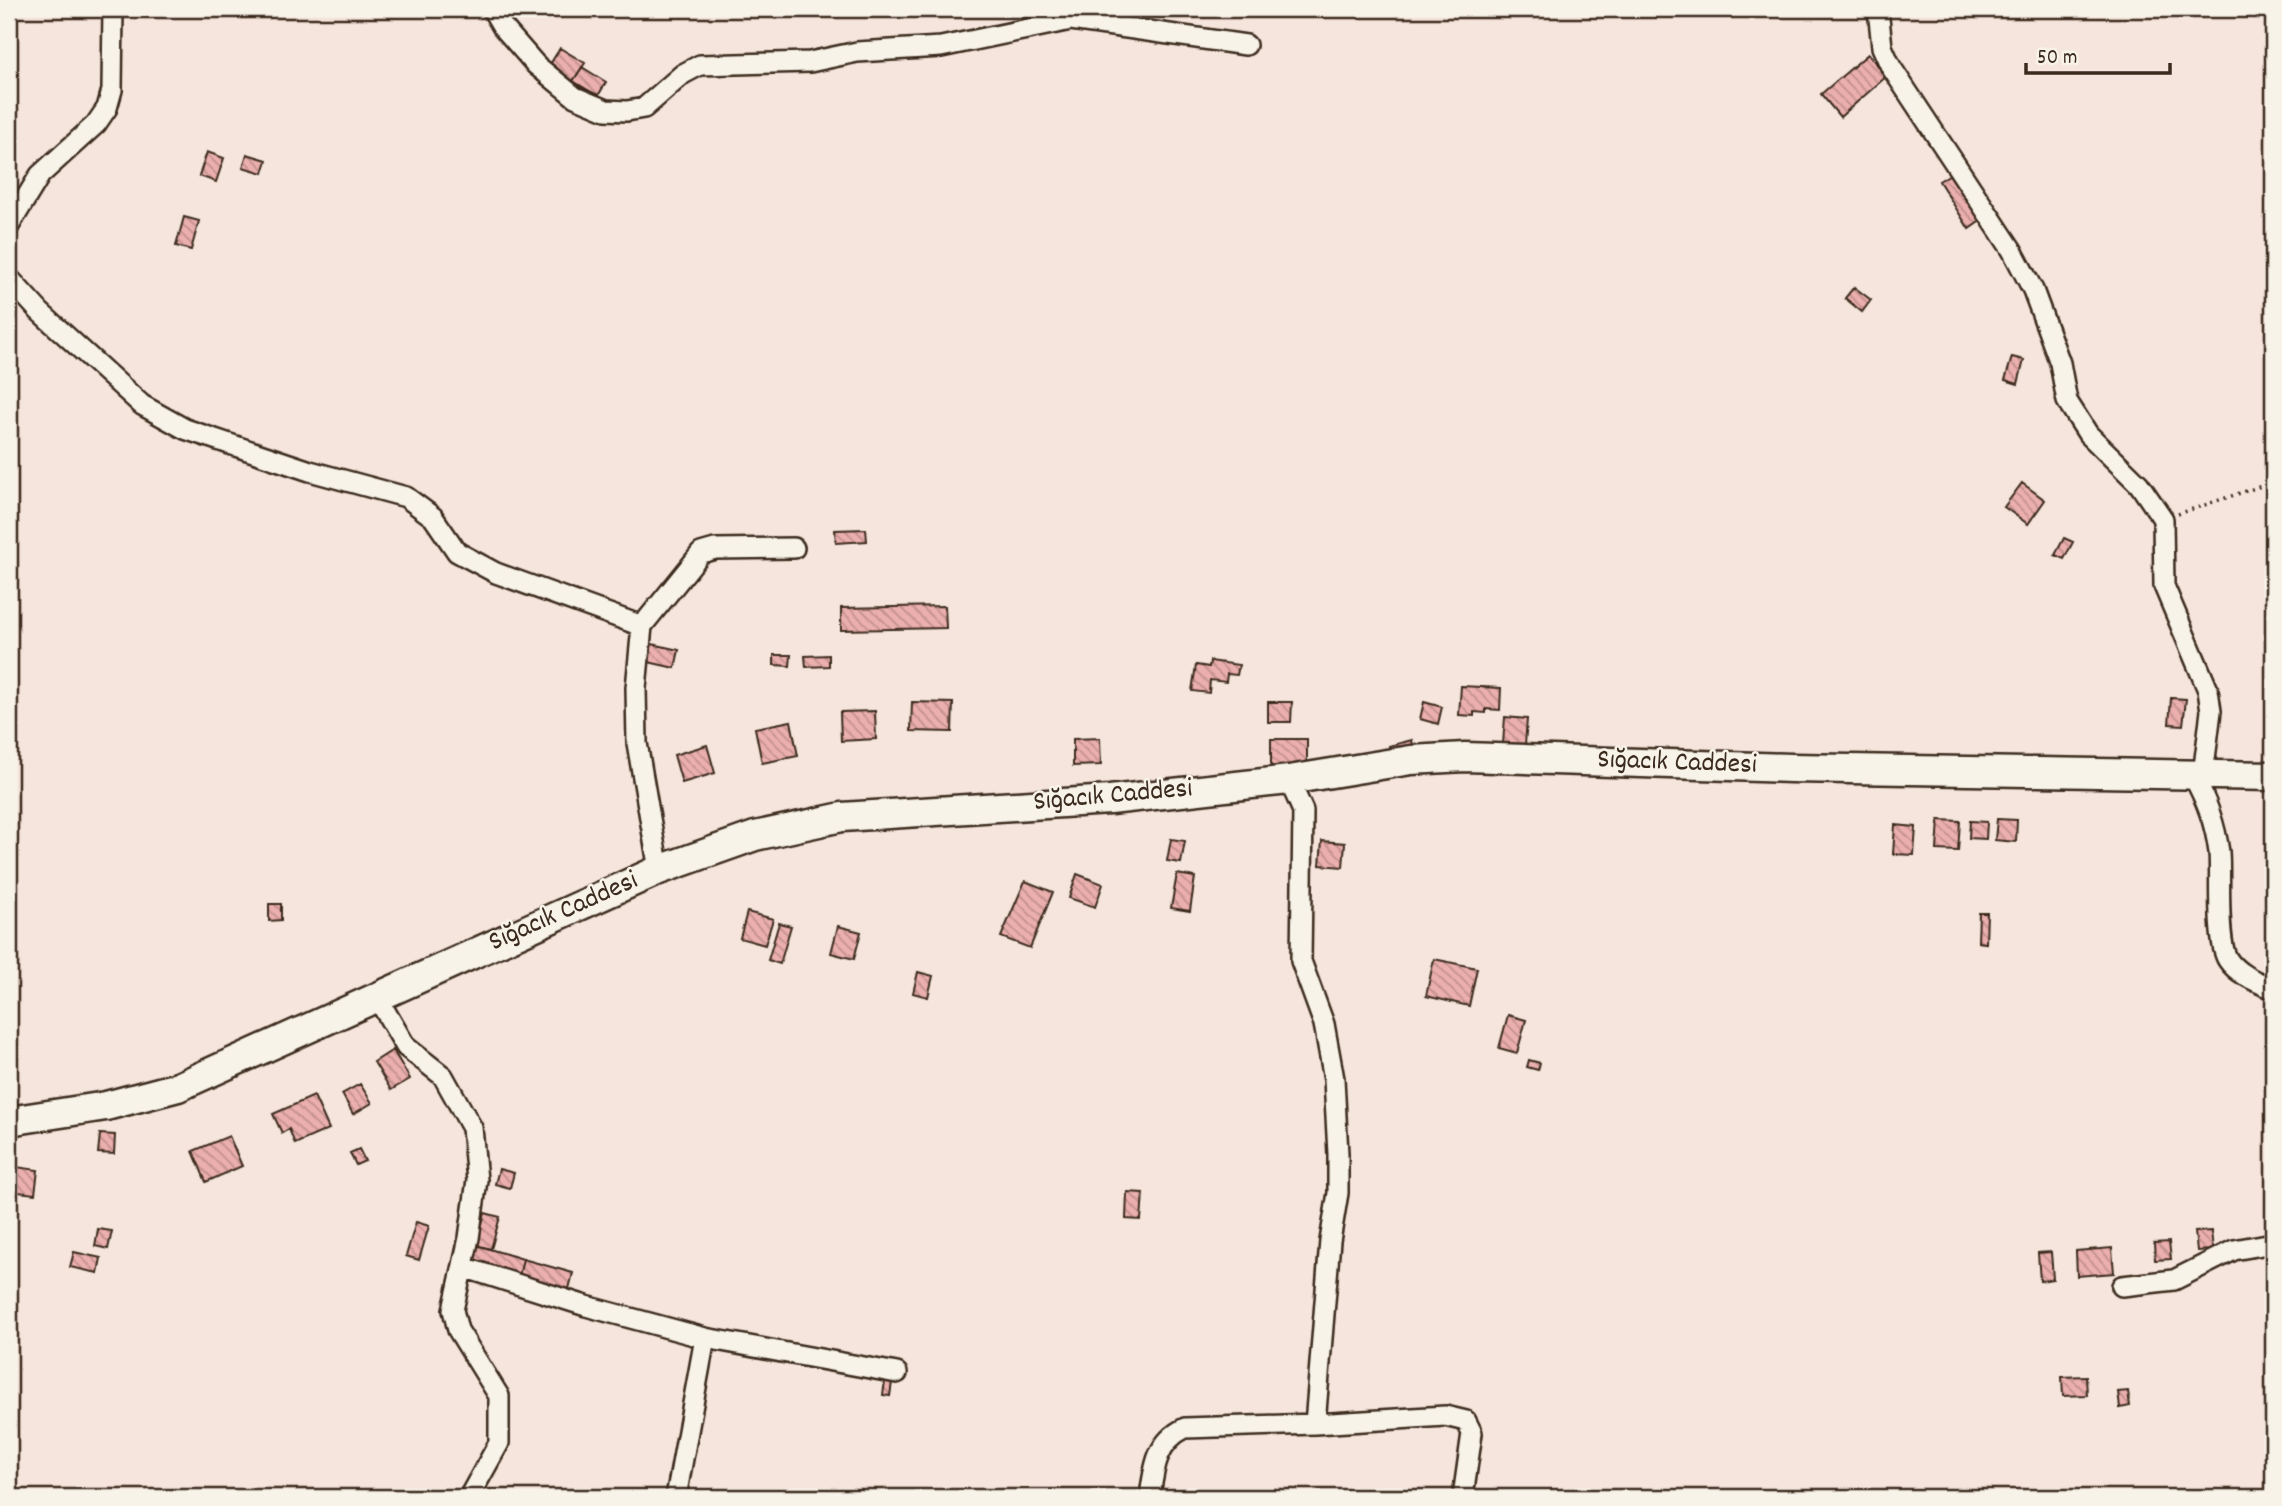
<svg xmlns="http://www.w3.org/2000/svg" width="2282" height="1506" viewBox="0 0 2282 1506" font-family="Dekko,sans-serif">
  <defs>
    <pattern id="building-back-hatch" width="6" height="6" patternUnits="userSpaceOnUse" patternTransform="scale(1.75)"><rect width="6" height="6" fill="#ebafae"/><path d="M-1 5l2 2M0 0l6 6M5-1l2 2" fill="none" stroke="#c08f8d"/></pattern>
  </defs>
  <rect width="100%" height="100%" fill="#f5e5dc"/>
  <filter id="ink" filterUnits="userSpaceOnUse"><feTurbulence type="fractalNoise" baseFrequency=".0143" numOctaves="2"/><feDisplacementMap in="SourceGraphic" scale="14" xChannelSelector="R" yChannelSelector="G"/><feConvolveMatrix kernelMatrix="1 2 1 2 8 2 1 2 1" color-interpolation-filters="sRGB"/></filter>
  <g filter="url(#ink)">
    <path fill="url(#building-back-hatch)" stroke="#3b2a1e" stroke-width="2" d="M560,48L585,63L573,81L549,66Z
      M1868,54L1887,76L1840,117L1821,94Z
      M582,67L606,82L598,96L573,81Z
      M207,152L224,158L216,182L199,176Z
      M247,154L267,160L263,173L243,167Z
      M1952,173L1982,220L1969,229L1939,181Z
      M184,217L199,221L191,250L176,246Z
      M1854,287L1871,300L1862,312L1845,298Z
      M2012,357L2024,360L2018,384L2005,380Z
      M2022,483L2045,500L2028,524L2004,507Z
      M866,529L867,541L836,543L835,530Z
      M2064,538L2073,542L2064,559L2055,555Z
      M945,606L946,628L841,630V608Z
      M652,644L679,650L675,668L648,662Z
      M774,655H791L790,666L774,665Z
      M829,655V666L806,667L805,656Z
      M1210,661L1239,665L1237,675L1227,674L1226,682L1210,680L1209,693L1192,691L1196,665L1209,667Z
      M1461,686L1501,688L1500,710L1486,709V713L1474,712V716L1459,715Z
      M2171,698L2186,699L2183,725L2169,724Z
      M912,702L953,703L952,732L911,731Z
      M1268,702H1292L1291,722H1268Z
      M1424,702L1442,707L1438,724L1420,719Z
      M875,711L876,739L841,741L840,712Z
      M1505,717L1527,719L1525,745L1503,744Z
      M791,721L798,756L762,763L755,728Z
      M1100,738L1101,765L1073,766V739Z
      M1271,739H1307V774L1290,767H1271Z
      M1412,740L1415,754L1393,760L1389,746Z
      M707,745L715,773L682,783L674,755Z
      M1997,819L2017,820L2016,842L1995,840Z
      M1939,820L1960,821L1958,851L1937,850Z
      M1970,821L1987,822L1986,839L1969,838Z
      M1895,825L1916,827L1914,855L1893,854Z
      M1171,839L1185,841L1181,863L1167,861Z
      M1322,841L1345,843L1343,867L1320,865Z
      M1077,874L1103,884L1095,907L1069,898Z
      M1177,874L1195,877L1190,911L1171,908Z
      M1025,881L1053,892L1030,948L1001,937Z
      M269,904H281V920L269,921Z
      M747,912L773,919L765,945L740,938Z
      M1979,913H1987L1986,943L1978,942Z
      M779,923L791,926L780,964L768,960Z
      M838,926L861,932L854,959L831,953Z
      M1434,959L1477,968L1469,1006L1426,996Z
      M918,972L933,976L928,997L913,993Z
      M1508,1015L1526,1020L1517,1053L1499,1048Z
      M393,1050L410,1079L391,1090L374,1062Z
      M1529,1060L1540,1063L1538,1070L1527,1067Z
      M360,1084L372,1103L353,1114L342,1094Z
      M314,1096L329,1129L295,1144L289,1129L282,1133L273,1114Z
      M100,1134L115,1135L114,1154L98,1153Z
      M229,1136L242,1166L206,1182L193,1151Z
      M359,1149L365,1161L356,1165L350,1153Z
      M9,1166L38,1170L35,1194L9,1191Z
      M499,1169L514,1173L510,1188L495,1184Z
      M1127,1192L1143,1193L1141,1220L1126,1219Z
      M485,1213L500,1217L491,1249L476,1245Z
      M416,1222L429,1226L419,1260L406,1256Z
      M98,1229L112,1231L108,1249L95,1246Z
      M2211,1231L2213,1250L2197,1251L2195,1232Z
      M2169,1242L2171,1259L2155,1260L2154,1243Z
      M476,1245L523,1259L519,1276L471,1262Z
      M2112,1248L2114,1273L2077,1276L2076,1251Z
      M74,1252L101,1258L98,1273L70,1267Z
      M2051,1252L2053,1279L2040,1281L2038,1253Z
      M523,1259L573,1273L569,1289L519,1276Z
      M2086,1376L2087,1395L2063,1396L2062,1377Z
      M885,1381L892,1382L890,1396L883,1395Z
      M2128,1391L2130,1406L2120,1408L2118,1392Z"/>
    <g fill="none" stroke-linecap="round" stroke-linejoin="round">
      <g stroke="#3b2a1e" stroke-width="24">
        <path id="street" d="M492,9L502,26L536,65L575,97L606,110L627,111L644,108L683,74L700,65L810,62L857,52L941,47L1071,20L1246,45
          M1878,9L1882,47L1891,67L2012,250L2033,290L2060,363L2067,401L2088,434L2139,484L2163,519L2164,586L2208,690L2211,711L2204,767L2193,776C2207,801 2215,823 2219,852C2221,876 2216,942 2228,960C2238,975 2258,982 2273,989
          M9,226L40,175L96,124L107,108L112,90L113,9
          M9,278L40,312L142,405L185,429L310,471L406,497L433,517L457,552L496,573L642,626
          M659,870L637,743L636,688L642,626L701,553L715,549L794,548
          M378,999L406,1047L443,1076L472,1128L477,1180L469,1238L453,1310L458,1330L499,1396V1443L469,1497
          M463,1267L586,1306L705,1338L676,1497
          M2122,1286L2174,1280L2234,1250L2273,1243
          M705,1338L897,1373
          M1315,1424L1445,1416L1466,1421L1472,1433L1463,1497
          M1150,1497C1154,1468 1156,1442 1185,1428L1315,1424L1330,1241L1338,1193V1154L1334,1079L1324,1024L1301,961L1303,811L1289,780"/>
      </g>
      <g stroke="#3b2a1e" stroke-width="33">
        <path id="secondary" d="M9,1121L106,1106L178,1087L659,870L755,836L842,817L1110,800L1289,780L1411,760L1465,757L1791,768L2273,776"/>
      </g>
      <path stroke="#3b2a1e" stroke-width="3.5" stroke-dasharray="2 5" stroke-linecap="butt" d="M2178,514L2273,482"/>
      <use href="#street" stroke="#f7f3e8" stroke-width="19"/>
      <use href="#secondary" stroke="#f7f3e8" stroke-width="28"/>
    </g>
  </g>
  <g text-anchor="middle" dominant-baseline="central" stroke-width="5" stroke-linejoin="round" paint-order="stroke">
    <g font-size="28" fill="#3b2a1e" stroke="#f7f3e8">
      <text transform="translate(1677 764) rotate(2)">Sığacık Caddesi</text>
      <text transform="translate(1113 797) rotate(-5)">Sığacık Caddesi</text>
      <text transform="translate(564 913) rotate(-24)">Sığacık Caddesi</text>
    </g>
  </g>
  <rect width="2282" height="1506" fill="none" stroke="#f7f3e8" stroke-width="35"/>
  <rect x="18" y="18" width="2247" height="1471" fill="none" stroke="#3b2a1e" stroke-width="2.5" filter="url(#ink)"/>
  <path d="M2026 63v10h144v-10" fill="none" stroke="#3b2a1e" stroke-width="3.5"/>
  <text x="2037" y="63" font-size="21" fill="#3b2a1e" stroke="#f7f3e8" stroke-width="5" paint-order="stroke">50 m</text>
</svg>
